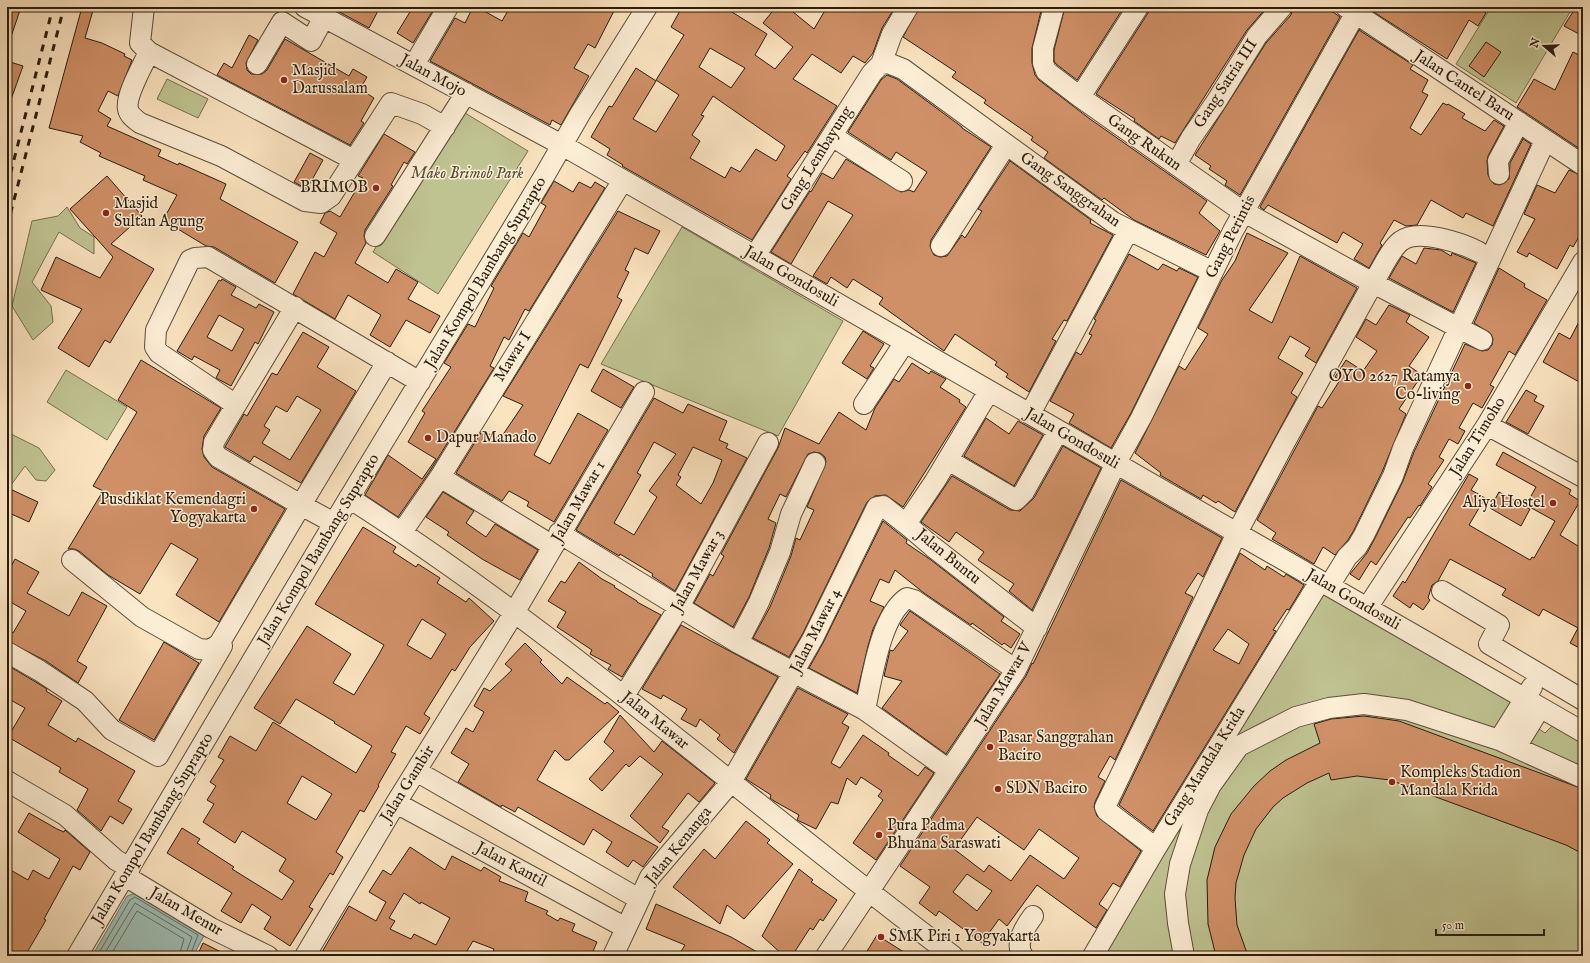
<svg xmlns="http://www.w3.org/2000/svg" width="1590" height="963" viewBox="0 0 1590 963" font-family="'IM FELL English',serif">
  <rect width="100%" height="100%" fill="#fae3bf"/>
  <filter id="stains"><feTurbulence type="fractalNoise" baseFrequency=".005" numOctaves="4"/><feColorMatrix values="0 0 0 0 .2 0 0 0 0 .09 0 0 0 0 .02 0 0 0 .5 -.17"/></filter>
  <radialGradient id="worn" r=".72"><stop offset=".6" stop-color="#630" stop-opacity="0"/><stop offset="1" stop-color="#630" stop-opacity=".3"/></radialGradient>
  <path fill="#bfc391" stroke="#747050" d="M1491,7H1573L1516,103L1456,64Z
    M167,79L208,99L198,118L157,99Z
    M460,110L528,151L438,294L373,252Z
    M67,207L80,228L94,237V254L59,232L32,282L51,306L53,322L33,340L12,306L32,221L58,216Z
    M682,227L843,321L778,436L601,364Z
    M66,370L127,407L107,440L47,402Z
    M7,432L39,448L55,470L46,481L36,480L25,466L8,489L7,497Z
    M1324,594L1513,699L1515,713L1545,733L1555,723L1583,740V956H1101Z"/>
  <path fill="#9ebeb5" stroke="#707e72" d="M136,893L205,934L193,956H92L127,896Z"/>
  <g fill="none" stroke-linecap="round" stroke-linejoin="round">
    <path stroke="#646e62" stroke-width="1" d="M97,956L130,900L135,897L198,935L190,956
      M103,956L135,903L192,937L185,956
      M110,956L137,911L184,939L179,956"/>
  </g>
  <path fill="#d09067" stroke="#2a1d0e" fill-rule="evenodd" d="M7,7H21L9,43H7Z
    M82,7H94L85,38L102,43L125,54L124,56L132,60L118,96L108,91L98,111L111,119L107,126L161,150L158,156L178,165L179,163L226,184L220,199L298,242L275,283L214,247L206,246L163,220L177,195L143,180L145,176L99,156L101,153L80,142L83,136L49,128Z
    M330,7H380L369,28Z
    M413,7H435L413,43L397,33Z
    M473,7H477L502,21L510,7H616L595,48L588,44L574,68L589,76L561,125L552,120L550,125L430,61L455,18L465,23Z
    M682,7H724L767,34L755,55L775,69L793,47L763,23L776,7H787L814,29L827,7H895L882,28L873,53L865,63L853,56L841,73L812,54L793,79L837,106L807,153L805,151L787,176L791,179L752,240L622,166L623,165L607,155L610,149L591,137L609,106L612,107L636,68L656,81L633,119L656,132L679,95L656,80L684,35L671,27ZM710,48L745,68L731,88L699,67ZM713,96L785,146L776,161L756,149L740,172L731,167L725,178L690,158L700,141L692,135L704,116L701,115Z
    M919,7H1042L1032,48V63L1035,75L1039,80L1090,119L1207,201L1199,213L1220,231L1206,255L1134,220L1104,198L1102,200L1044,158L1048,152L1031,140L1033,137L984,103L986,100L952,77L956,72L903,37Z
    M1065,7H1124L1077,80L1056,64L1054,61V50Z
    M1149,7H1267L1247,30L1175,143L1161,136L1159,139L1134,121L1135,119L1096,94L1148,13Z
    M1293,7H1326L1340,17L1240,195L1225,185L1227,181L1209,169L1211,166L1195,155L1266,43L1291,15Z
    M1375,7H1476L1486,13L1478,26L1469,20L1447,59L1372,11Z
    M1576,7H1583V27L1579,34L1564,26Z
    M1359,30L1413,65L1410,69L1428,80L1422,92L1428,95L1410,128L1421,135L1443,103L1447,105L1448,104L1465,114L1462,118L1485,131L1494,120L1504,126L1488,156L1487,161L1488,175L1494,184L1500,185L1509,179L1510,163L1523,139L1531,144L1493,226L1466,213L1463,218L1431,200L1417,225L1406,226L1394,220L1380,243L1382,245L1369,268L1354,259L1363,244L1343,232L1337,243L1268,205L1264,210L1260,207Z
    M249,35L258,40L246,63L247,70L251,74H262L267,70L285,39L349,76L353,69L367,77L360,89L374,98L361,121L364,123L350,145L217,75L224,63L232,68Z
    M1486,42L1501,52L1484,77L1469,66Z
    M1573,52L1583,57V151L1517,107L1534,79L1555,90Z
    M7,61L23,66L9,105H7Z
    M887,75L897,79L962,127V128L991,147L931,240L930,246L934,255L940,257L947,256L962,235L965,238L982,211L978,209L1010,161L1091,220L1090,223L1113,235L1067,321L1064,320L1052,339L1056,341L1029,392L1006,377L1008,374L995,365L997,362L955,334L944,351L879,304L883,298L853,279L847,288L831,277L827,284L813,276L853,215L828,201L791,264L771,252L810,191L811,192L822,173L833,179L846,159L901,192L909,190L914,192L927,172L896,152L891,160L848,132L881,80Z
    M384,134L415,152L407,164L404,162L391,185L393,186L365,230L364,236L366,243L355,263L388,283L396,269L418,282L408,299L440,316L430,333L406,320L390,347L370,335L381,315L348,295L335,319L293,294L315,252L324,257L337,233L320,223L325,213L330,211L340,217L363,178L358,176Z
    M310,153L323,160L307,189L294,182Z
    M1569,170L1583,176V230L1573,247L1570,245L1557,269L1529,253L1527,257L1517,252L1535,219L1524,214L1537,185L1555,193Z
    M107,176L142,216L111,244L154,269L110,343L105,340L89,367L58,348L82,309L41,290L56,257L100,278L113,257L70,209Z
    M554,181L573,192L579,182L591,188L595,182L605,188L529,311L525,309L509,340L504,337L490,366L494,368L430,471L398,517L365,495L388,455L422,479L436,459L408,442L425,413L422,411L451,367L444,363L468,324L475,327L494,288L491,286L523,233L529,237L546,206L541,203Z
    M618,211L660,231L648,254L635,248L625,270L629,272L617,297L622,300L588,368L580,364L534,455L550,464L578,413L608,430L554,522L527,506L529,502L509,491L502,501L456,473L482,431L500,439L523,405L503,396Z
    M1247,233L1288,253L1249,310L1272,323L1300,256L1357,288L1316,363L1305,356L1310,348L1290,336L1278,358L1303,373L1291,393L1297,397L1235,512L1218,501L1216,503L1203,495L1201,499L1160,475L1161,473L1135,453L1179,366L1185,370L1208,334L1198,328L1222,280L1235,261Z
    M1424,248L1441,250L1451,256L1452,253L1476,263L1453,312L1389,278L1402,256L1416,264Z
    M1129,254L1158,270L1163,264L1177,271L1179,268L1198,277L1131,413L1111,448L1069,423L1074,414L1050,401L1076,352L1081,355L1092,335L1089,334L1096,320L1094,319Z
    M1499,268L1525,284L1524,287L1547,300L1515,355L1509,351L1490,385L1494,387L1482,408L1473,403L1459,428L1465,431L1458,444L1449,439L1439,457L1444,460L1428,484L1432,487L1420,506L1419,505L1410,518L1408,517L1376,565L1371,561L1359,580L1350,574L1367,553L1374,540L1403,481L1414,452L1465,344L1482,351L1488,350L1492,345L1493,339L1491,334L1474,323Z
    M222,279L236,287L231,295L256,308L259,304L274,312L258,344L255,342L231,386L216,378L220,370L194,356L192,360L177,351L219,280L221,281ZM219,315L244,329L232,351L207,337Z
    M1389,305L1410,315L1406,322L1429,337L1409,366L1422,375L1399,409L1406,414L1382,472L1354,530L1348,540L1335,555L1323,547L1314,564L1272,539L1276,533L1257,520L1318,406L1322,408L1340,380L1335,377L1346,360L1363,371L1377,351L1356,337L1366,319L1376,325Z
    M1583,314V384L1543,362L1559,333L1570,339Z
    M863,331L884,344L870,366L874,368L867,379L842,363Z
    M303,332L329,347L317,367L356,391L301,483L254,456L250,462L225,447L244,414L247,416L272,373L277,375ZM297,396L321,410L290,460L262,443L270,430L264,426L276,406L287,412Z
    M141,360L221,408L204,436L202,449L204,457L212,467L285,509L219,622L176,595L198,559L171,543L140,594L108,575L79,551L74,549H68L103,491L93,486L137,412L118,400Z
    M912,363L929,374L931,371L946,379L940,387L960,400L959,402L966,407L903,507L886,495L875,496L867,502L803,633L789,657L753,638L770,607L791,556L796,538L800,540L814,510L807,507L826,462L825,457L820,453L814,452L808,454L786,497L780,494L768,519L776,523L769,548L749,597L733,627L694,603L710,574L713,576L724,556L721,554L778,448L785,428L819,444L839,412L866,430L875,408L894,379L899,382Z
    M603,369L634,387L621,408L591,391Z
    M1526,390L1537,396L1534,401L1544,406L1528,434L1506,422Z
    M654,398L683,413L688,404L727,421L719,440L728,444L726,448L747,458L675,591L652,576L653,574L620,554L619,556L576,530ZM654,442L676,454L649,491L657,497L634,535L614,523L641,475L637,473ZM693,447L722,460L713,483L701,504L676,485L681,477L678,475Z
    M986,418L1009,434L1018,421L1043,435L1014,486L964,456Z
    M1063,446L1101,468L1032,610L1009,591L1014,584L978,560L984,552L956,532L949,542L921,522L952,476L1010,510L1020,511L1034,498Z
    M1503,452L1571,490L1569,494L1580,501L1560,535L1583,549V650L1570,643L1578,628L1543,609L1539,616L1502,595L1506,589L1450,559L1438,581L1432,585L1428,598L1430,600L1423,610L1413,603L1410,608L1393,596L1403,581L1405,583L1469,474L1478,479L1471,490L1485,498L1469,525L1530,560L1532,557L1534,558L1555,521L1526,505L1536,487L1496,465Z
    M1121,480L1222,538L1203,577L1198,573L1185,593L1193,597L1115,760L1110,756L1098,777L1105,781L1095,802L1094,807L1097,816L1141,851L1120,887L1113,883L1099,904L1107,910L1096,928L1037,885L1007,926L999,919L982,943L939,911L936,916L919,903L930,887L900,866L1026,676L1032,663L1033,664ZM977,817L1024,850L1039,829L1079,858L1064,879L1030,855L1011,881L989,865L984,872L954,849ZM967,874L992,891L977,911L953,892Z
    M10,489L38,502L29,522L7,512V495Z
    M443,492L474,511L466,523L486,537L495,524L538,550L520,580L482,559L447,535L449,532L426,517Z
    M1499,492L1530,509L1521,526L1490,508Z
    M883,521L907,540L906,543L931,560L1004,617L1001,621L1020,634L1011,648L1004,643L1002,645L972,623L971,625L924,593L895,570L889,583L880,579L870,601L884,607L873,629L868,646L857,693L809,668L823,643Z
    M363,527L396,547L393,552L416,567L418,564L440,578L437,583L466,602L469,598L494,621L470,647L455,671L452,669L424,714L430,718L420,734L406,726L391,752L396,754L378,785L379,786L364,812L360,810L336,852L343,857L333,875L330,873L309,907L313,909L290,946L264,929L271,917L252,904L241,923L221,911L232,893L167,853L182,828L200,839L197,843L234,867L232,869L282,900L294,881L279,871L286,859L242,831L235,843L203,822L214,804L207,800L216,786L210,782L224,760L218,757L230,736L256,751L273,722L356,773L372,746L334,723L335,722L296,699L280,724L254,708L307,626L351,654L333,683L354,695L378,656L384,645L315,604ZM422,619L446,634L431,659L407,645ZM302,776L332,794L316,820L287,803Z
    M1240,553L1265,570L1267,566L1284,577L1286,574L1304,585L1289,610L1287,609L1273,630L1276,631L1153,831L1119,805ZM1228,629L1249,644L1239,664L1213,650Z
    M15,559L39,572L27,593L69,616L82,592L107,606L77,661L87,667L78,683L46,661L7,641V630L13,633L26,611L7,600V574Z
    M579,562L602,579L615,586L614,587L637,601V602L661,615L622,677L608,669L611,665L590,654L592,650L557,627L566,612L548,601L561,581L565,583Z
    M910,611L1000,674L946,754L882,708L902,681L884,676L890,650L893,651L908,631L900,625Z
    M681,625L778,677L734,753L717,739L720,735L700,719L696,727L681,719L687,709L663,695L661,699L642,689Z
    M164,642L199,663L154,740L119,720Z
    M525,643L542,660L540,662L562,684L567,677L605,704L607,702L619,712L569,760H565L555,750L537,780L658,847L643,867L633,860L628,867L606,852L612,842L593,829L584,845L518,807L515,812L502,805L501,807L458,782L469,764L451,753L466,728L473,732L484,712L474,706L484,688L490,691L512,670L505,664Z
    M7,665L34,681L47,689L46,691L62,701L48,725L76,742L78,738L135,771L118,801L132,809L123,824L110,816L101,831L77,810L88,789L59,772L61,768L8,737L25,708L7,698Z
    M798,688L848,714L842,723L849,727L831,763L840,768L863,735L889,753L888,755L918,776L925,767L934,773L876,860L853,843L883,800L878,796L882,791L861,777L856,785L847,778L838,804L831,802L816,829L797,820L799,815L774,801L770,798L771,795L746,779Z
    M620,715L654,752L662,741L715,783L699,802L688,793L662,827L669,831L660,843L630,816L663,774L640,756L629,767L626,764L602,791L589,779L614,751L604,742Z
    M1364,716L1399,721L1583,789V854L1566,845L1390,780L1357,776L1331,780L1329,773L1307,783L1283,798L1273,807L1256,829L1244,855L1236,883L1235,898L1237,925L1248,956H1216L1208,924L1207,880L1215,847L1231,814L1254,786L1270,771L1286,760L1320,743L1314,724L1331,719Z
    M29,813L57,829L64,832L65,830L90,852L80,870L73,866L44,919L46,920L25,956H7V868L28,880L33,870L49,879L60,859L18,832Z
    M746,821L770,840L767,843L793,864L744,919L727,905L720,924L673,887L704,849L715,859Z
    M410,847L445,870L452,856L481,871L484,867L501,877L499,881L528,892L525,901L548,911L546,914L558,921L560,918L575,924L572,931L597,942L591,956H492L494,949L473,941L464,956H328L322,952L349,906L376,921L386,902L369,892L383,870L391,875ZM404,893L420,904L421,902L450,918L436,945L414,934L411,939L390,929L395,921L389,918Z
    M799,869L813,880L811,882L837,900L823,921L820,919L813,930L810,928L792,956H784L762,936Z
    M656,904L731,937L764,956H678L685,945L646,929Z
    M877,935L910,956H864Z
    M203,943L229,956H197Z"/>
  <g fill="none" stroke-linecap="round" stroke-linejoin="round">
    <g stroke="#5e4e3a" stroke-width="22">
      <path id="minor" d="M144,7L140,43L149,52L354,160
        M305,7L562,145L1583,732
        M1054,7L1043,48V63L1046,71L1080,97L1239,209L1373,283L1285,442L1237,533L1105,807L1107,811L1156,848
        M1346,7L1583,165
        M149,52C143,65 125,96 128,109C129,115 135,119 140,123L221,156L305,201L321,203L331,196L391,103L422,114L445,127
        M257,64L282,22L311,41L324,17
        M881,64L888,63L903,69L1113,222L1213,272
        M414,65L448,7
        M1080,97L1138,7
        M832,136L902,181
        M1176,165L1191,138L1216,102L1257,36L1282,7
        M1499,174L1498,161L1519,122
        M375,236L466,93
        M941,246L1006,145
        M1479,252C1462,243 1418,228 1401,241C1390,249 1381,271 1373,283L1482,340
        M755,256L872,73L881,64L892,34L908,7
        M989,391L935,481L906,524L933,547L1037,628
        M864,404L905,342
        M236,405L295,307
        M1030,414L1128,231
        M1487,425L1583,477
        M948,460L1016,500L1024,492L1058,431
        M815,463L791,514L780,552L759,602L738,643L865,710L949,770
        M440,477L553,546
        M349,498C562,634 751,804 953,956
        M334,523L301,505L387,362
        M402,532L440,477L623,180
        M559,533L738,643
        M72,560L142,617L199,649L210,650L219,644L301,505L218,457L213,450L214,442L236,405L159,353L155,347L156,330L190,260L195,258L208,257L420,382
        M1329,586L1347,557L1357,547L1364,535L1393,476L1403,448L1545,141
        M1442,591L1499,625L1489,644L1583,700
        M1367,608L1487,425L1583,262
        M7,652L40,671L85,701L112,730L158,756L222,646
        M624,696L679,607L768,443
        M865,710C872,679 880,616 907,598L914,600L1016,670
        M1499,740L1532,687
        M1516,747L1540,708
        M416,771L639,899
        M7,781L65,815L116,860L130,868
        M396,803L626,928
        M125,876L211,928L268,956
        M77,956L334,523L546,173L580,114L647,7
        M305,956L396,803L514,613L644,392
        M613,956L650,877L731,782L813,638L877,507L883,506L906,524
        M826,956L1016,670L1116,463L1141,418L1233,231L1359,7
        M1023,956C1014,943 1025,927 1033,916
        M1093,956L1156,848L1320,581
        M1184,956L1178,923L1175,894L1180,864L1198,810L1211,785L1239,746L1296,717L1329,708L1364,704L1407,710L1499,740L1583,778"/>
    </g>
    <use href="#minor" stroke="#fcedd5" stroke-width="20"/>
    <path stroke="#2a1d0e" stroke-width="3" stroke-dasharray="7 7" stroke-linecap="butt" d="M7,187L53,7
      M7,227L64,7"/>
  </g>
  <g fill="#8f2418" stroke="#fcedd5" stroke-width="1.5">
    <circle cx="284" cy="80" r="4"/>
    <circle cx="376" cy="188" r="4"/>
    <circle cx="106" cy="213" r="4"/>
    <circle cx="1468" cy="386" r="4"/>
    <circle cx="428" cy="438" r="4"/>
    <circle cx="1553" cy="503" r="4"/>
    <circle cx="254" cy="509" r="4"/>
    <circle cx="990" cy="747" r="4"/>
    <circle cx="1392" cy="782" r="4"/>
    <circle cx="998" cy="789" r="4"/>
    <circle cx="879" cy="835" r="4"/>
    <circle cx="881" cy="937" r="4"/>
  </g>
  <g text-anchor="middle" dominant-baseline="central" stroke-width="3" stroke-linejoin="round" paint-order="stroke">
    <g font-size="16" fill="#2a1d0e" stroke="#fcedd5" text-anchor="start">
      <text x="292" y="71">Masjid<tspan x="292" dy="18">Darussalam</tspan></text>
      <text x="368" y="188" text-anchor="end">BRIMOB</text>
      <text x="114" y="204">Masjid<tspan x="114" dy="18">Sultan Agung</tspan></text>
      <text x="1460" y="377" text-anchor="end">OYO 2627 Ratamya<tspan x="1460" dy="18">Co-living</tspan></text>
      <text x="436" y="438">Dapur Manado</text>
      <text x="246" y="500" text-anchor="end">Pusdiklat Kemendagri<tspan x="246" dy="18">Yogyakarta</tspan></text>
      <text x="1545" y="503" text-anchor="end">Aliya Hostel</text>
      <text x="998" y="738">Pasar Sanggrahan<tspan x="998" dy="18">Baciro</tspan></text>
      <text x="1400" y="773">Kompleks Stadion<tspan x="1400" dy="18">Mandala Krida</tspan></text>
      <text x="1006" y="789">SDN Baciro</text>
      <text x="887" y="826">Pura Padma<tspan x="887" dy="18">Bhuana Saraswati</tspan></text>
      <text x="889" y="937">SMK Piri 1 Yogyakarta</text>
    </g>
    <g font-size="16" fill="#2a1d0e" stroke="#fcedd5">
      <text transform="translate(433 76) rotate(28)">Jalan Mojo</text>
      <text transform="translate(1226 84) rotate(-57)">Gang Satria III</text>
      <text transform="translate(1464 86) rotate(33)">Jalan Cantel Baru</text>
      <text transform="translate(1144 143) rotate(35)">Gang Rukun</text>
      <text transform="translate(817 159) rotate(-58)">Gang Lembayung</text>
      <text transform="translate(1070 190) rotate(35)">Gang Sanggrahan</text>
      <text transform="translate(1231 237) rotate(-63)">Gang Perintis</text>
      <text transform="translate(486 273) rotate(-59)">Jalan Kompol Bambang Suprapto</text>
      <text transform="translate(791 277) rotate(30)">Jalan Gondosuli</text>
      <text transform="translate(513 357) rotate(-58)">Mawar I</text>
      <text transform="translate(1478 437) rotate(-58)">Jalan Timoho</text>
      <text transform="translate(1072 439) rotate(30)">Jalan Gondosuli</text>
      <text transform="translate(579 502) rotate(-60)">Jalan Mawar 1</text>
      <text transform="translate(319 550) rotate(-59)">Jalan Kompol Bambang Suprapto</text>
      <text transform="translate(948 557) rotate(39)">Jalan Buntu</text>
      <text transform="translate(698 571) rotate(-61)">Jalan Mawar 3</text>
      <text transform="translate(1353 600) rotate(30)">Jalan Gondosuli</text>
      <text transform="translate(816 631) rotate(-63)">Jalan Mawar 4</text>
      <text transform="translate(1004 685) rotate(-59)">Jalan Mawar V</text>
      <text transform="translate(655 721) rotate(39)">Jalan Mawar</text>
      <text transform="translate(1205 767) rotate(-58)">Gang Mandala Krida</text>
      <text transform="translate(408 784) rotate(-58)">Jalan Gambir</text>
      <text transform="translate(153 829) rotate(-59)">Jalan Kompol Bambang Suprapto</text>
      <text transform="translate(679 846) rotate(-51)">Jalan Kenanga</text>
      <text transform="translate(511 865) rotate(28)">Jalan Kantil</text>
      <text transform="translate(186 912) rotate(30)">Jalan Menur</text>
    </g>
    <g font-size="16" font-style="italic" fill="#574f35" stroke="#fcedd5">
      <text x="467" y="174">Mako Brimob Park</text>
    </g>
  </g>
  <rect width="1590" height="963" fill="none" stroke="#fae3bf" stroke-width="24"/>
  <rect x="8" y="8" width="1574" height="947" fill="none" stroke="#2a1d0e" stroke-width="2"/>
  <rect x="12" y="12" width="1566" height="939" fill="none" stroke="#2a1d0e"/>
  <g transform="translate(1544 46) rotate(289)" stroke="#fcedd5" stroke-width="3" paint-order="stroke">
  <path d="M0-3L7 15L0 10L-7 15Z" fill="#2a1d0e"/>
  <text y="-6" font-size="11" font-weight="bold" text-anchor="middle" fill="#2a1d0e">N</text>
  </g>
  <path d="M1436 929v6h108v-6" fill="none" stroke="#2a1d0e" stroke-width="2"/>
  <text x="1442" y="929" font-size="12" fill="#2a1d0e" stroke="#fcedd5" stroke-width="3" paint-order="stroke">50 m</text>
  <rect width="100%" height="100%" filter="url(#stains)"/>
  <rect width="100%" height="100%" fill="url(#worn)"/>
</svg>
